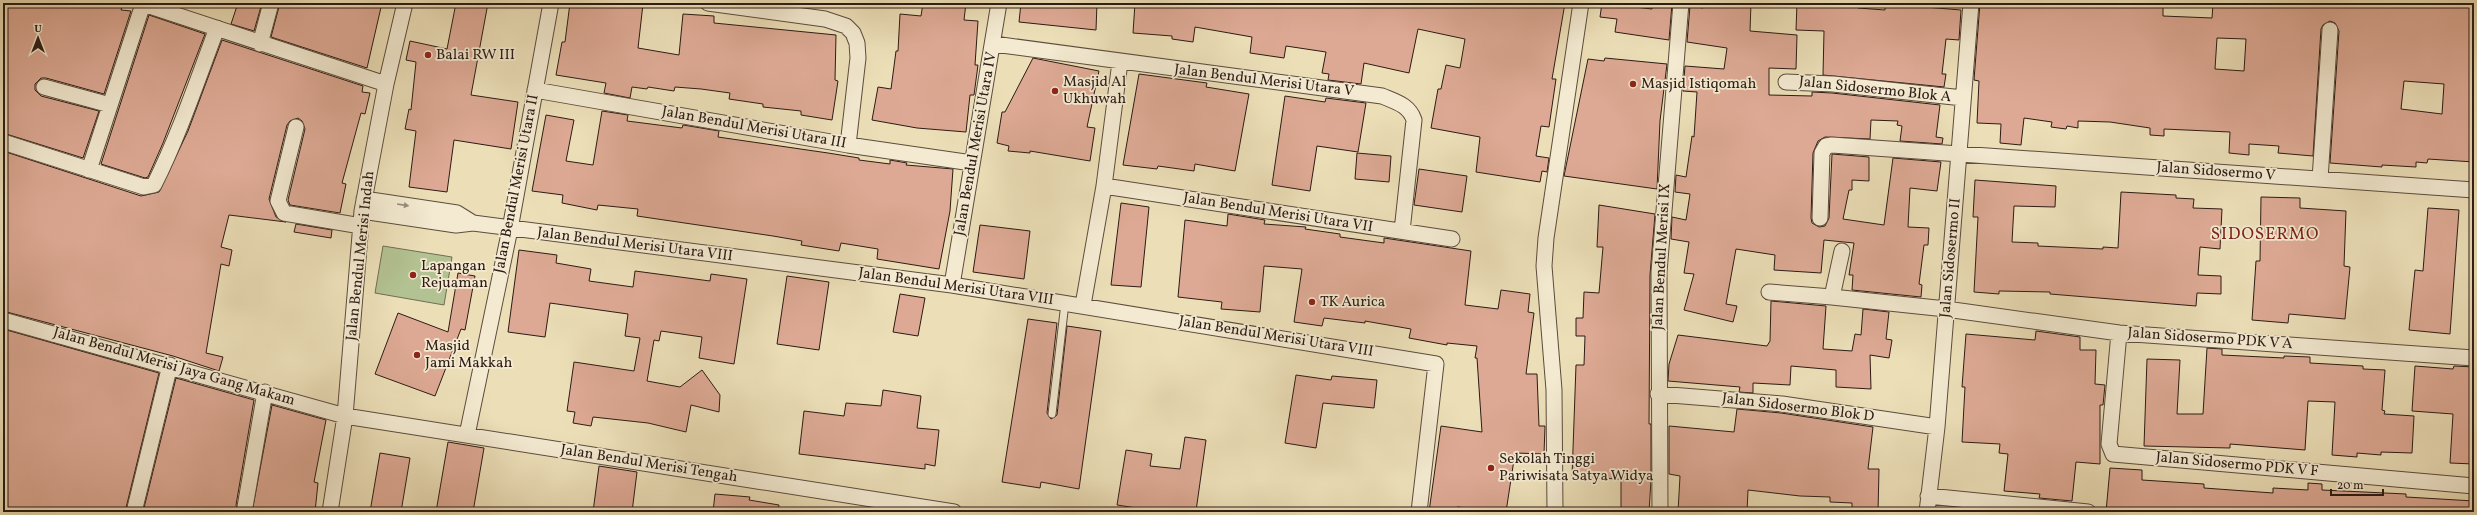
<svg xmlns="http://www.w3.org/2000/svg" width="2477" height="515" viewBox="0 0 2477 515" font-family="Vollkorn,serif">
  <rect width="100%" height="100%" fill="#ecdfb8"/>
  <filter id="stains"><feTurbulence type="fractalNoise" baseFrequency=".005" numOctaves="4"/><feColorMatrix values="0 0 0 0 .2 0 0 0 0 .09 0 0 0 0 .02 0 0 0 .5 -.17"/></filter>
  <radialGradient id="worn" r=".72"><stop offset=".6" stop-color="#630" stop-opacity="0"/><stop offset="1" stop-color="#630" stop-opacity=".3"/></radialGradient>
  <path fill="#b3c292" stroke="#706e53" d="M383,246L452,257L444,305L375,293Z"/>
  <path fill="#dda994" stroke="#2c1b14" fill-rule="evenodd" d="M5,3H123L121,10L131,11L104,94L46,78H41L35,84V90L41,96L99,111L83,158L3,133Z
    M238,3H262L254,31L231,24Z
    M280,3H382L367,68L271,37Z
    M456,3H488L471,95L518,102L511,149L454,140L447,192L409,187L416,131L405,129L409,109L411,110L416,62L406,60L410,41L447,49Z
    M570,3L643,4L638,48L679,55L683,14L714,16V23L836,35L835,80L838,81L832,120L801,115V111L763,107V104L729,99L730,93L701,89L675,87L674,91L648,87L647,89L632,87L630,98L604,93L606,83L556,75L562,42H565Z
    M923,3H966L964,20L978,21L975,65H978L974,95H970L966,132L917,128L872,120L878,87L891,89L896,51H898L900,14L921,16Z
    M1021,3H1097L1096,30L1019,22Z
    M1135,3H1565L1552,79H1556L1549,127L1541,126L1536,156L1549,158L1547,172L1542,171L1540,182L1476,172L1480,137L1431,128L1438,89H1441L1446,65L1460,68L1465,39L1418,29L1409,73L1364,63L1361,84L1328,80L1329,74L1322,73L1326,52L1286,46L1284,58L1250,53L1252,37L1195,27L1193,42L1172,39V36L1133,33Z
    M1602,3L1652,9L1653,3L1672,4L1669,40L1615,32L1617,19L1600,17Z
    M1704,3H1751L1750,31L1797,35L1796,69L1769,68V95L1812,96V92L1832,93L1940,105L1936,137L1943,138L1942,144L1900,141L1902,126L1897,125L1898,121L1871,120L1870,139L1825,137L1818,141L1813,153L1811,218L1812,223L1819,227L1825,226L1829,218L1832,154L1869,157V181L1852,180V190H1849L1843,219L1884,225L1893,158L1941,162L1937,191L1910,188L1908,227L1929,228L1928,245H1924L1919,284L1922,285L1921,297L1852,290L1853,275H1849L1854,243L1824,240L1821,273L1774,270L1775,255L1736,249L1726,304L1737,306L1733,322L1684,310L1694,274L1684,273L1689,242L1671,239L1672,217L1686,220L1690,194L1675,192L1676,175L1686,177L1692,136L1694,137L1697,92L1683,91L1685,66L1724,69L1727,48L1687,42L1690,6L1703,8Z
    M1797,3H1858V8L1885,10V3H1925V7L1961,10L1959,40L1946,39L1942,74H1946L1944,87L1823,75L1824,31L1796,30Z
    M1980,3H2135L2163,5V16L2212,18L2213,4L2232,5V3H2326L2362,6V3H2474V162L2428,159L2427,163L2416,162V167L2382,165V167L2330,163L2339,31L2335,23L2330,21L2323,25L2321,29L2313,156L2278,153L2279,146L2249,144V155L2229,153L2230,132L2164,129V136L2150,135V128L2110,122L2078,121V128L2067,126L2066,129L2051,127L2052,122L2024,118L2021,145L2000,143L2001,124L1977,123L1979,81L1974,80ZM2217,38L2246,39L2244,71L2215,69ZM2404,81L2444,84L2442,114L2401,109Z
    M149,15L205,34L163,143L148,177L145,178L101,164Z
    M222,40L363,86L362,92L370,93L365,114L361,113L342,183L346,184L340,213L290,205L288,200L305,129L302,121L298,118L290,121L287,125L269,199L276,217L286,222L229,215L221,247L232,250L229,266L221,264L206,353L223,357L219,371L173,356L3,311V151L141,196L159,192L188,131Z
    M1033,58L1099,71L1087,127L1095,128L1090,161L1030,151V153L1008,151L1009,146L997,143L1002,112H1005Z
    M1605,58L1667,64L1660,121L1657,189L1564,176L1588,59L1604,61Z
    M1139,74L1207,83L1206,87L1249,94L1235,171L1195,164L1194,171L1158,166L1157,169L1123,165Z
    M1285,96L1325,102L1326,98L1366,103L1358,152L1317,146L1310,191L1272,185Z
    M602,111L628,115L627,121L682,128L683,125L719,131L718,137L828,153L859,158V160L890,164V160L907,163L906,165L953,169L950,211L939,269L877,259L878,249L841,243L839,251L801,245L802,241L773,236L637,216L638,209L598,205L597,210L562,203L563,195L532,191L546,115L574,120L566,161L593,165Z
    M1357,153L1391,156L1389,182L1355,179Z
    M1419,169L1467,176L1462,212L1414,205Z
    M1975,180L2056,186L2055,207L2014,206L2012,242L2038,243V246L2103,249V247L2118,248L2121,192L2176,195V198L2194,199L2193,208L2222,209L2220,249L2200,247L2198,275L2221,276V294L2197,293L2196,306L2050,294V292L1999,291V294L1974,292L1978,217H1973Z
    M2261,197L2300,198V208L2346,211L2344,266L2350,267L2345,319L2289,314L2288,323L2252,320L2256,261H2260Z
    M1121,203L1149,207L1141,287L1111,285Z
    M1599,205L1655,214L1650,275L1649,424H1651V480L1649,512L1621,511V480L1619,479L1572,477L1576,365H1584L1585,336H1576V318H1583L1584,292L1599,293L1603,247H1597Z
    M2428,208L2459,210L2450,334L2409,330L2415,270L2423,271Z
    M1228,214L1265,220L1264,224L1306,227L1305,229L1340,234V237L1384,243V238L1471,251L1465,305L1498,309L1501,290L1530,294L1528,312L1534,313L1526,374H1537L1539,426H1545L1544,454L1515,453L1506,512L1457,507V512H1429L1441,426L1482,432L1477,358H1475L1477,346L1447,343V345L1409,338L1411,329L1365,321V323L1324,318L1322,326L1294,322L1302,269L1264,266L1260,312L1221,309L1222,302L1178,297L1185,220L1227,226Z
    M296,224L332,230L331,238L294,232Z
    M980,225L1030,231L1024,279L973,272Z
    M519,250L557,255L556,263L591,269L589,281L633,287L635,271L710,281L711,274L747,279L734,364L699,358L702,337L661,331L659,341L654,340L647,381L680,387L702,370L720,395L719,412L691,405L686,432L648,423L593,417L591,426L573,423L575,412L567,411L574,362L634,371L640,338L625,336L628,314L550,303L545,337L508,332Z
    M458,273L475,276L465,330L461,329L435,396L375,374L398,313L448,332Z
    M787,276L829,282L819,350L777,344Z
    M900,294L925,298L918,336L893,332Z
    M1771,301L1826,306L1823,349L1852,351L1855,334L1861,335L1863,309L1889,312L1886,339L1892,340L1889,358L1870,355L1871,389L1836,387V370L1791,366L1790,385L1753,383V393L1739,392L1740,387L1668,381L1669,364L1678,335L1767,346L1770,341Z
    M1028,319L1057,323L1047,413L1051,419L1057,415L1067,326L1101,331L1079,489L1041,482L1040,488L1002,482Z
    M3,329L159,373L125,512H3Z
    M2036,331L2080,337V350H2096L2095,384L2105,385L2103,405H2100V464L2076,462L2072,501L2039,498L2040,494L2004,491L2008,454L1999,453L2000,444L1962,442L1965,387H1962L1966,334L2035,340Z
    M2207,348L2222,349V355L2284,358V356L2310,357V363L2363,366V369L2385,370L2382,410L2385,411L2384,414L2414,416L2412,453L2381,452V455L2357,453V457L2332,455L2335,402L2308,401L2305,450L2230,444V448L2144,446L2147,359L2180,360L2177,414H2203Z
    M2415,366L2453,369L2454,366L2474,367V464L2450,463L2453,414L2412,411Z
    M1296,375L1331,380L1332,376L1377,380L1374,408L1323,403L1316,448L1285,443Z
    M176,378L254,400L236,505L238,512H143Z
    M883,390L921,396L917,428L939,430L935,466L925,464V469L799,454L804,411L844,416L846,403L881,406Z
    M272,405L326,420L314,482L318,483L315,512H252Z
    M1737,409L1781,413L1873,427L1868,469H1879L1878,512L1852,511V503L1830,502V497L1800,496L1748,490L1747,512H1678L1680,476L1669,474V426L1734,432Z
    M1185,437L1206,440L1196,511L1170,508V511L1143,509L1117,505L1126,450L1152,454L1150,466L1180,469Z
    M448,442L484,448L473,512H436Z
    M380,453L410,458L401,512H370Z
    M599,466L637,472L632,512H593Z
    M2110,468L2142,470V480L2204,484V488L2273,493V488L2308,490V483L2322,484V490L2406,494V497L2474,501V512H2106Z
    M715,494L750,497L749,500L779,505L778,512H713Z"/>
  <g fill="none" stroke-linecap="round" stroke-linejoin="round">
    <g stroke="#5c4c3d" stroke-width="9">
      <path id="service" d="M1052,414L1065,303"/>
    </g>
    <g stroke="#5c4c3d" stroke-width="17">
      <path id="minor" d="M140,3L386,84
        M708,3L825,19L846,26L853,33L857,43L858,58L848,145
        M260,44L271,3
        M994,44L1382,96C1396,102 1409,105 1414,120L1402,231
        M1786,82L1833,84L1963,98
        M44,87L110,105
        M535,90L848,145L972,163
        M296,127L278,201L284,213L361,226
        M3,142L144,187L154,185C179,135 197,81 217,28
        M89,170L143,4
        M2320,179L2330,30
        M1104,186L1452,239
        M364,199L457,213L473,223
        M362,211L456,225L473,223L952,285L1436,364L1419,512
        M1820,218L1822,153L1826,146L1832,145L2474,190
        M1842,251L1832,297L1946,309L2119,333L2474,358
        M952,285L999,3
        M1769,292L1832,297
        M1083,305L1104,186L1120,62
        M3,320L345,416L954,512
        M2119,333L2109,444L2113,454L2474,486
        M1658,394L1782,404L1937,427
        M467,435L510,229L551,3
        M1928,496L2088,512
        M245,507L265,392
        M134,512L170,365
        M330,512L345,416L362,211L386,84L405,3
        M1555,512L1554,390L1544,266L1546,238L1581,3
        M1660,512L1659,272L1681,3
        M1927,512L1937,427L1971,3"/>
    </g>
    <use href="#service" stroke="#f3ead1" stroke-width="7"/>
    <use href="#minor" stroke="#f3ead1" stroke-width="15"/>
  </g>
  <defs><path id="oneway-solid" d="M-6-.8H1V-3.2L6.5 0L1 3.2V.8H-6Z"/></defs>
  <use fill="#998d7c" href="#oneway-solid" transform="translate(403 205) rotate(9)"/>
  <g fill="#8f2418" stroke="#f3ead1" stroke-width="1.5">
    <circle cx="428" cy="55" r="4"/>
    <circle cx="1633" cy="84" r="4"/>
    <circle cx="1055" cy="91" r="4"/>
    <circle cx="413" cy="275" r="4"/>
    <circle cx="1312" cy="302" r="4"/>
    <circle cx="417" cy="355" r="4"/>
    <circle cx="1491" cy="468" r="4"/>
  </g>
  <g text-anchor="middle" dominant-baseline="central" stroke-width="3.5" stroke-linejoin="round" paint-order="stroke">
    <g font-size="15" fill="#2c1b14" stroke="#f3ead1" text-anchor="start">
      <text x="436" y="55">Balai RW III</text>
      <text x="1063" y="82">Masjid Al<tspan x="1063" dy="17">Ukhuwah</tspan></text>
      <text x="1641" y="84">Masjid Istiqomah</text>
      <text x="421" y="266">Lapangan<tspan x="421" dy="17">Rejuaman</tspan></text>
      <text x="1320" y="302">TK Aurica</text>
      <text x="425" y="346">Masjid<tspan x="425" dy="17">Jami Makkah</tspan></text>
      <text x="1499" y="459">Sekolah Tinggi<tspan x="1499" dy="17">Pariwisata Satya Widya</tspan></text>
    </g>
    <g font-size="15" fill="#2c1b14" stroke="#f3ead1">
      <text transform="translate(1264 81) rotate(7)">Jalan Bendul Merisi Utara V</text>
      <text transform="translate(1875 90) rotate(6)">Jalan Sidosermo Blok A</text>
      <text transform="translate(754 128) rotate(10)">Jalan Bendul Merisi Utara III</text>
      <text transform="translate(976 144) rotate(-80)">Jalan Bendul Merisi Utara IV</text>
      <text transform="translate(2216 172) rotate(4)">Jalan Sidosermo V</text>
      <text transform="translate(517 184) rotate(-79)">Jalan Bendul Merisi Utara II</text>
      <text transform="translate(1278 213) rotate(9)">Jalan Bendul Merisi Utara VII</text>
      <text transform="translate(635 245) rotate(7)">Jalan Bendul Merisi Utara VIII</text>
      <text transform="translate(361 256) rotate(-84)">Jalan Bendul Merisi Indah</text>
      <text transform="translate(1662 257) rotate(-87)">Jalan Bendul Merisi IX</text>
      <text transform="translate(1951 258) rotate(-85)">Jalan Sidosermo II</text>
      <text transform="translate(956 287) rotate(8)">Jalan Bendul Merisi Utara VIII</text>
      <text transform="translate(1276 337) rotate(9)">Jalan Bendul Merisi Utara VIII</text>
      <text transform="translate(2210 339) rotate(4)">Jalan Sidosermo PDK V A</text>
      <text transform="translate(174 367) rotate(16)">Jalan Bendul Merisi Jaya Gang Makam</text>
      <text transform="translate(1798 408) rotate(7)">Jalan Sidosermo Blok D</text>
      <text transform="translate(649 464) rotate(9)">Jalan Bendul Merisi Tengah</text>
      <text transform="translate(2237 465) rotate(5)">Jalan Sidosermo PDK V F</text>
    </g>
    <g font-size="17" letter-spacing="1" fill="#7a1f14" stroke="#f3ead1">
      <text x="2265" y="234">SIDOSERMO</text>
    </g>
  </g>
  <rect width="2477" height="515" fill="none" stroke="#ecdfb8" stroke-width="16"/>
  <rect x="4" y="4" width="2469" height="507" fill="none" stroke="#2c1b14" stroke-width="2"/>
  <rect x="8" y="8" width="2461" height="499" fill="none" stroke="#2c1b14"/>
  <g transform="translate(38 38)" stroke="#f3ead1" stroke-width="3" paint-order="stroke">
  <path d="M0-3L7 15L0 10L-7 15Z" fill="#2c1b14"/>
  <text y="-6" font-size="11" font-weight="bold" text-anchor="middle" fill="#2c1b14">U</text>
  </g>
  <path d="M2331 489v6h52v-6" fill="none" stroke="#2c1b14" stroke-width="2"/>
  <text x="2337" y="489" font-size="12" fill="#2c1b14" stroke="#f3ead1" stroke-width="3" paint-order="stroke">20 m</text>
  <rect width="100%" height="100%" filter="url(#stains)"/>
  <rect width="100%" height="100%" fill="url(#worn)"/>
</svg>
